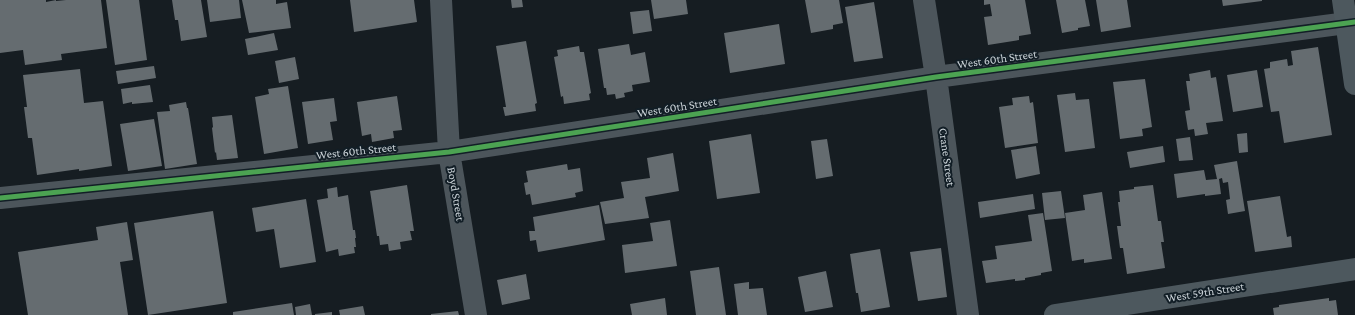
<svg xmlns="http://www.w3.org/2000/svg" width="1355" height="315" viewBox="0 0 1355 315" font-family="'Crimson Pro',serif">
  <rect width="100%" height="100%" fill="#161d22"/>
  <path fill="#656c70" d="M0,0H46V2L56,0V1L66,0H101L107,48L61,54L62,60L25,65L23,50L0,53Z
    M106,0H139L147,60L115,65Z
    M172,0H201L207,37L181,41L178,20H175Z
    M207,0H239L241,18L210,22Z
    M242,0H276V4L287,2L291,28L249,33Z
    M350,0H414L417,22L354,32Z
    M511,0H522L523,7L512,8Z
    M651,0H686L688,14L654,19Z
    M805,0H839L843,23L833,25V29L811,33Z
    M984,0H1025L1031,34L1019,36V40L988,45L984,17L992,16L990,4L984,5Z
    M1056,0H1085L1090,26L1078,28V30L1062,33Z
    M1096,0H1127L1131,27L1101,32Z
    M1222,0H1262V1L1223,6Z
    M874,2L883,58L854,62L845,7Z
    M649,10L652,31L633,34L630,12Z
    M779,24L785,64L730,73L724,33Z
    M274,33L278,50L248,55L245,39Z
    M526,41L537,103L535,104L536,111L505,116L503,107H506L496,46Z
    M629,44L631,55L645,52L650,82L632,85L633,91L624,93L625,97L616,99L615,94L607,95L606,88H604L598,49Z
    M579,46L580,52H584L591,93L589,94L590,100L564,104L563,96L561,97L554,57L558,56L557,50Z
    M1318,47L1332,135L1284,143L1279,111L1271,112L1264,69L1270,68V62L1287,59L1288,66L1293,65L1291,51Z
    M295,57L299,79L279,83L275,61Z
    M154,66L156,78L118,84L116,71Z
    M80,69L84,103L103,101L112,166L79,171V169L37,175L32,138H28L24,107H27L23,75Z
    M1210,70L1211,78L1216,77L1223,121L1206,123L1208,134L1195,136L1194,129L1188,130L1185,111L1190,110L1186,81H1190L1189,74Z
    M1257,70L1263,107L1233,112L1227,75Z
    M1145,79L1152,127L1142,129L1143,136L1120,139L1113,82Z
    M150,85L153,102L132,104V102L123,104L121,89Z
    M288,86L298,148L264,154L255,97L269,94L268,89Z
    M1075,93L1076,100L1089,99L1095,148L1065,152L1057,95Z
    M397,96L402,130L393,131L394,138L372,142L371,134L362,136L357,102Z
    M1029,96L1030,103L1033,102L1038,143L1005,148L999,107L1013,105L1012,98Z
    M334,98L337,121L330,122L333,140L308,144L302,102Z
    M186,102L187,108H188L197,164L165,169L157,112L170,111L169,105Z
    M232,115L238,158L217,160L216,152L215,153L212,128L213,127L212,117Z
    M154,119L162,166L128,171L120,124Z
    M1247,133L1248,152L1239,153L1237,134Z
    M751,134L760,193L717,199L709,141Z
    M1190,137L1193,160L1179,161L1176,139Z
    M827,139L833,176L816,179L811,141Z
    M1036,146L1040,174L1016,179L1011,150Z
    M1163,146L1165,162L1130,168L1127,152Z
    M673,153L679,191L645,197L649,218L605,224L600,202L624,198L621,182L650,178L647,158Z
    M1237,161L1245,211L1228,214L1226,200L1230,199L1228,182L1223,183L1222,178L1219,179L1221,194L1205,196V194L1177,198L1174,174L1204,170L1206,180L1217,179L1214,165Z
    M567,164L568,170L580,168L583,191L575,193L576,197L532,205L530,194L526,195L524,183L528,182L526,171Z
    M407,185L414,231H410L412,240L400,242L401,249L389,251L388,244L380,245L379,236H377L370,191Z
    M1153,185L1158,221H1161L1164,242H1161L1165,268L1127,274L1123,248H1120L1117,226H1121L1118,202H1120L1119,191L1134,189V187Z
    M337,187L338,197L348,195L353,230H355L356,238H355L356,247H354L355,253L339,256L338,249L326,252L317,200L328,198L327,189Z
    M1061,191L1065,218L1045,220L1042,193Z
    M1102,192L1112,259L1084,263V259L1072,261L1065,213L1085,210L1083,195Z
    M1033,194L1035,209L980,218L978,202Z
    M1280,196L1287,237L1291,236L1292,247L1255,252L1247,201Z
    M306,199L316,262L280,268L274,229L256,232L252,208Z
    M599,205L605,240L538,252L536,240L530,241L529,231H535L533,217Z
    M213,211L227,303L148,315L134,223Z
    M1043,213L1052,271L1041,273V275L1025,278V280L1015,281V279L986,283L982,261L997,259L995,246L1032,241L1028,215Z
    M670,220L677,266L625,273L622,245L653,241L650,223Z
    M127,222L133,260L120,262L128,315H28L18,252L98,240L96,227Z
    M941,248L947,297L918,301L910,252Z
    M880,249L890,307L861,312L858,293H856L850,254Z
    M719,267L726,315H696L690,271Z
    M826,271L833,307L805,312L798,277Z
    M526,274L530,299L502,305L497,280Z
    M749,282V289L763,288L767,315H738L734,284Z
    M665,298L667,315H632L630,304Z
    M1329,298V301L1336,300L1338,315H1274L1273,308L1279,307V305Z
    M292,303L294,315H233V312Z
    M310,304L312,315H296L295,307Z
    M363,306L365,315H340L339,310Z
    M458,311L459,315H431V314Z
    M332,312V315H315V314Z"/>
  <g fill="none" stroke-linecap="round" stroke-linejoin="round">
    <path stroke="#4c555b" stroke-width="22" d="M441,0L449,152L476,315
      M924,0L936,77L968,315
      M0,198L449,152L936,77L1355,22"/>
    <path stroke="#4d585e" stroke-width="22" d="M1343,0L1355,84
      M1055,315L1355,269"/>
    <g stroke="#121e26" stroke-width="8">
      <path id="cycleway" d="M0,198L449,152L936,77L1355,22"/>
    </g>
    <use href="#cycleway" stroke="#4ca352" stroke-width="5"/>
  </g>
  <g text-anchor="middle" dominant-baseline="central" stroke-width="4" stroke-linejoin="round" paint-order="stroke">
    <g font-size="12" fill="#cbd3d8" stroke="#121e26">
      <text transform="translate(997 59) rotate(-8)">West 60th Street</text>
      <text transform="translate(677 107) rotate(-9)">West 60th Street</text>
      <text transform="translate(356 151) rotate(-6)">West 60th Street</text>
      <text transform="translate(947 157) rotate(82)">Crane Street</text>
      <text transform="translate(456 194) rotate(80)">Boyd Street</text>
      <text transform="translate(1205 292) rotate(-9)">West 59th Street</text>
    </g>
  </g>
</svg>
